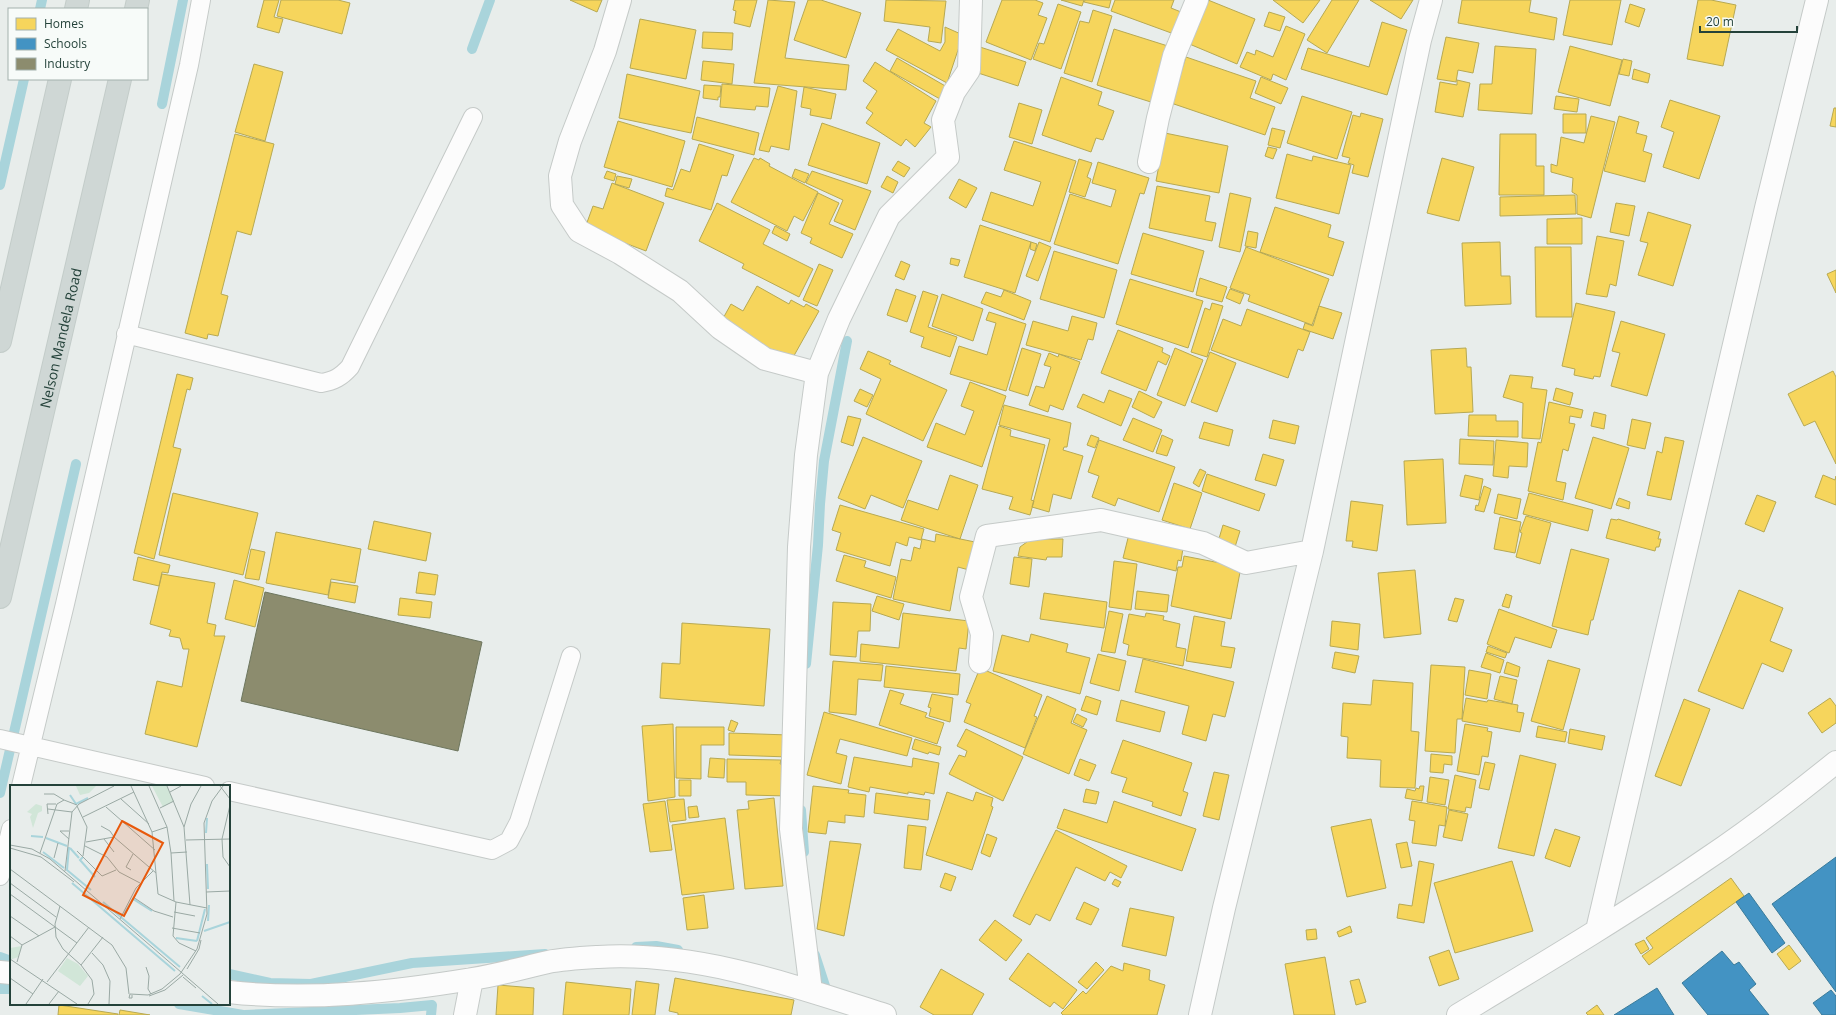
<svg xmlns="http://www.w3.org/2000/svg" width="1836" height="1015" viewBox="0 0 1836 1015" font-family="'Open Sans',sans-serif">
  <rect width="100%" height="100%" fill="#e8edeb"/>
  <path fill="#f6d55c" stroke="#b7a952" d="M264,0H279L274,17L283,19L279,33L257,27Z
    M281,0H338L350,3L342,34L277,16Z
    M570,0H602L597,12Z
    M735,0H757L750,27L734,23L736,11L733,10Z
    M768,0L795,2L785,58L849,65L846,90L754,83Z
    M808,0H821L861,13L846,58L794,40Z
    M886,0L946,1L941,43L928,41L930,27L884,21Z
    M1002,0H1035L1043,3L1038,15L1047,18L1031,60L986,42Z
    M1061,0H1084L1082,6Z
    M1085,0H1111L1109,8L1084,2Z
    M1115,0H1174L1171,8L1181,12L1174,34L1111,11Z
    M1203,0H1208L1255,19L1237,64L1187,43Z
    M1273,0H1320L1303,23Z
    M1332,0H1359L1327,53L1307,40Z
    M1370,0H1413L1401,19Z
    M1462,0H1531L1529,12L1557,18L1554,40L1458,23Z
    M1570,0H1621L1612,45L1563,35Z
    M1698,0H1711L1736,5L1723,66L1687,59Z
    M1058,4L1081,12L1061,69L1033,59L1039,43L1044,44Z
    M1630,4L1645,9L1639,27L1625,22Z
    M1093,10L1112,16L1092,82L1064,73L1080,21L1089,23Z
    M1269,12L1285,17L1280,31L1264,26Z
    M640,19L696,30L686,79L630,68Z
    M1382,22L1407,30L1387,95L1301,69L1308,48L1369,67Z
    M1286,26L1305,34L1286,80L1273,74L1271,80L1240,67L1247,52L1255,55L1256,50L1273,57Z
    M945,27L963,35L947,83L886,50L898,29L940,51L945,42Z
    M1114,29L1171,47L1154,103L1097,85Z
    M703,32L733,33L732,50L702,48Z
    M1446,37L1479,43L1473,73L1458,70L1456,82L1437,79Z
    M1495,46L1536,49L1532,114L1478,110L1480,84H1492Z
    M1570,46L1622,60L1610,106L1558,92Z
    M980,47L1026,62L1018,86L972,71Z
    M1186,57L1256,81L1250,98L1275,107L1265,135L1171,103Z
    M897,58L947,87L940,99L890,71Z
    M1623,59L1632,61L1629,76L1619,74Z
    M703,61L734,64L732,84L701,80Z
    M875,62L936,101L924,123L931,127L915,147L906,139L901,146L866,123L873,113L866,108L877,91L863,81Z
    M254,64L283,72L265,141L235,132Z
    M1634,69L1650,74L1648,83L1632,79Z
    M627,74L700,91L691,133L619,118Z
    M1061,77L1102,92L1098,105L1114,111L1103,140L1096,138L1091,152L1042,135Z
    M1261,77L1288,88L1281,104L1255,93Z
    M1457,80L1470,83L1463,117L1435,112L1440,82L1457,85Z
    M722,84L770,88L768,107L756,106L755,110L720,107Z
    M704,85L721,86L720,97H718V100L703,98Z
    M778,86L797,91L789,150L771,146L769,152L759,150Z
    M804,87L836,94L831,119L810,115L811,109L801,107Z
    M1302,96L1352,112L1337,159L1287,143Z
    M1556,96L1579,99L1577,112L1554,109Z
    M1670,100L1720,116L1699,179L1663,167L1674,132L1661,127Z
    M1019,103L1042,110L1032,144L1009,137Z
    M1834,108H1836V127L1830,126Z
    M1361,113L1383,119L1368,177L1352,173L1354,165L1348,163L1350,158L1342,156L1353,115L1360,117Z
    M1563,114H1586V133H1563Z
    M1591,116L1615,122L1591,218L1577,214V195L1572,192L1573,178L1551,172V164L1557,166L1561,137L1584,143Z
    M1619,116L1639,122L1636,133L1647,136L1643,151L1652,154L1645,182L1604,171Z
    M697,117L759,133L754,155L692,139Z
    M618,121L685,141L672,187L604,167Z
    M822,123L880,143L867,184L808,165Z
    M1272,128L1285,131L1280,148L1268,145Z
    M1165,133L1228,146L1219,193L1156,181Z
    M235,134L274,144L251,235L237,231L221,294L228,296L218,336L208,334L207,339L185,333Z
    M1500,134H1536V166H1544V195H1499Z
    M1014,141L1076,161L1050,242L982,220L991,192L1033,206L1041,182L1004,170Z
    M699,144L734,155L727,176L722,175L711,210L665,196L667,188L673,190L681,169L690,172Z
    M1268,147L1277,149L1273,159L1265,156Z
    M1287,154L1312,161L1313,156L1351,165L1339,214L1276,198Z
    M754,158L759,160L760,158L770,164L769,166L818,192L803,221L794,216L787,231L731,202Z
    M1442,158L1474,167L1459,221L1427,213Z
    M1079,159L1092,163L1087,177L1091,179L1085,197L1069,192Z
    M898,161L910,168L904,177L892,170Z
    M1098,162L1149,178L1144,194L1140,193L1118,264L1054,244L1070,194L1111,207L1116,190L1092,183Z
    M795,169L809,174L805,183L792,177Z
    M607,171L616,174L614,181L604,178Z
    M812,171L871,191L855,230L834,221L843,200L806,183Z
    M617,176L632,179L629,188L615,184Z
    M887,176L898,182L893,193L881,187Z
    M959,179L977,188L966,208L949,198Z
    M612,183L664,203L646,251L585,228L593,206L603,209Z
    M1157,186L1210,196L1205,221L1216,223L1212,241L1149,228Z
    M818,193L839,203L829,224L853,234L842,258L810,243L812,238L801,233Z
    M1230,193L1251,198L1240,252L1219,247Z
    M1575,195L1576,214L1500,216V197Z
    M717,203L770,230L763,244L813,269L799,297L742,268L744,264L699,241Z
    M1616,203L1635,206L1629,236L1610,232Z
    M1275,207L1331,225L1328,237L1344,242L1333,276L1260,252Z
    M1648,212L1691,225L1673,286L1638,275L1648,243L1640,241Z
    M1582,218V244H1547V219Z
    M980,225L1031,242L1015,293L964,277Z
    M775,226L790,234L787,241L772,233Z
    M1248,231L1258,233L1256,248L1245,246Z
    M1143,233L1204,251L1193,292L1131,274Z
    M1597,236L1624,241L1616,286L1610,284L1607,297L1586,294Z
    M1031,242L1037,244L1035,251L1030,249Z
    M1039,242L1051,247L1038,281L1026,276Z
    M1500,242L1501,276H1510L1511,304L1465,306L1462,243Z
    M1246,247L1329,279L1312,325L1248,301L1250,295L1230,288Z
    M1535,247H1571L1572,317H1536Z
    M1054,251L1117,270L1104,318L1040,299Z
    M951,258L960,260L958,266L950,264Z
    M901,261L910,265L904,280L895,276Z
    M819,264L833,270L817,306L803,300Z
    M1836,270V293L1827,274Z
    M1200,278L1227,287L1222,302L1196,295Z
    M1130,279L1203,301L1188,348L1116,324Z
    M757,286L789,304L791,300L804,307L806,304L819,311L791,361L721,322L731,304L743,311Z
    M896,289L916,296L907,322L887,315Z
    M1230,289L1244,294L1240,304L1226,298Z
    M1004,290L1031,301L1024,320L981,303L986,292L1001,297Z
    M923,291L938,296L928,327L957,337L950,357L921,347L924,337L910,332Z
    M942,294L983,309L973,341L932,326Z
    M1212,303L1223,306L1207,357L1191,352L1205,308L1210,310Z
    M1576,303L1615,312L1600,377L1594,376L1593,379L1574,375L1575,369L1562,366Z
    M1319,306L1342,313L1333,339L1303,329L1305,323L1313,326Z
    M1247,309L1310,332L1303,351L1298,349L1288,378L1211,350L1223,319L1241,326Z
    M989,312L1026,324L1006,391L950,374L959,346L987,355L996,323L986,320Z
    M1072,316L1097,323L1093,340L1088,339L1081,360L1026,345L1033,321L1068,331Z
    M1621,321L1665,334L1647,396L1611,386L1620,353L1612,351Z
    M1118,330L1163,348L1162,352L1170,356L1166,365L1158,361L1146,391L1101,373Z
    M1022,348L1041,354L1028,396L1009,390Z
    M1175,348L1203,360L1185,406L1157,395Z
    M1466,348L1467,367H1471L1473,412L1435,414L1431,350Z
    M868,351L891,361L889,364L947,390L923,441L866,414L881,379L860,369Z
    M1210,352L1236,363L1217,412L1191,402Z
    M1049,353L1058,357L1059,354L1080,362L1063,410L1050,405L1048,412L1029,405L1036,386L1044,388L1051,367L1044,365Z
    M1833,371L1836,377V464L1815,421L1804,426L1788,394Z
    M177,374L193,378L190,390L187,389L173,447L181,449L154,559L134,553Z
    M1510,375L1533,377L1531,388L1547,390L1540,439L1522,438L1523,403L1503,397Z
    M970,382L1006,396L982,467L927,447L936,423L965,435L974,411L961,406Z
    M1556,388L1573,393L1570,405L1553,400Z
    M860,389L873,395L867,407L854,401Z
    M1109,390L1132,399L1121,426L1077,407L1083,394L1104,403Z
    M1139,391L1162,402L1154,418L1132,407Z
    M1549,402L1583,410L1581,418L1570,416L1569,423L1575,424L1568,451L1563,449L1556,481L1566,483L1563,500L1528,491L1538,442L1541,443Z
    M1004,405L1071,423L1067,447H1064L1063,450L1083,456L1071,499L1053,494L1049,512L1032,507L1050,439L999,425Z
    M1594,412L1606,415L1604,429L1591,426Z
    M1469,415H1496V421H1518V437L1468,436Z
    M848,416L861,419L853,446L841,442Z
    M1133,418L1162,430L1153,452L1123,440Z
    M1632,419L1651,423L1645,449L1627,445Z
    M1273,420L1299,426L1295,444L1269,438Z
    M1204,422L1233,430L1229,446L1199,438Z
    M999,426L1011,430L1010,436L1045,445L1031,500L1034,501L1030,515L1009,509L1013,497L982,489Z
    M1091,435L1099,438L1095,448L1087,445Z
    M1162,435L1173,440L1167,456L1156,453Z
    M863,437L922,461L903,508L871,495L865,509L838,498Z
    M1593,437L1629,448L1611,509L1575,498Z
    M1665,437L1684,441L1671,500L1647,495L1657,451L1662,453Z
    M1460,439L1494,441L1493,465L1459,464Z
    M1099,440L1175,467L1159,512L1118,498L1115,506L1092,497L1099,476L1088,472Z
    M1496,440L1528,443L1527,467L1509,466L1508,478L1493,476Z
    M1263,454L1284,460L1276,486L1255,480Z
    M1443,459L1446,523L1407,525L1404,461Z
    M1200,469L1206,472L1199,487L1193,483Z
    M1207,474L1265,494L1259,511L1202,491Z
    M950,475L978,485L960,539L901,520L908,500L938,510Z
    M1465,475L1483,479L1479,500L1460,496Z
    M1823,475L1835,480L1836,476V505L1815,497Z
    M1174,483L1202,493L1190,529L1162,520Z
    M1484,486L1491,489L1484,512L1475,510L1476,505L1478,506Z
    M173,493L258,513L243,575L159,555Z
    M1529,493L1593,510L1588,531L1523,514Z
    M1498,494L1521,499L1517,519L1494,513Z
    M1757,495L1776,502L1764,532L1745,524Z
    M1619,498L1630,502L1629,509L1616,505Z
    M1351,501L1383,505L1377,551L1352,547L1353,541H1346Z
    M840,505L924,529L921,540L909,537L907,546L896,542L890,566L836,550L841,533L832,530Z
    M1526,516L1551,523L1540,564L1516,557L1522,533L1520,532Z
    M1500,517L1521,522L1515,553L1494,549Z
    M1611,519L1617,520L1618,519L1660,532L1658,539H1661L1659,547H1656L1655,551L1606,538Z
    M374,521L431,533L426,561L368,549Z
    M1223,525L1240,531L1235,547L1218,542Z
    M276,532L361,549L355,583L331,579L328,595L266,583Z
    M936,534L975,542L969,570L958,567L950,611L893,599L901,559L911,561L914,547L920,549L922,539L935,542Z
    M1129,534L1183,548L1181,561L1178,560L1176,571L1123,558Z
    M1031,539H1063L1062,557H1047L1046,560L1018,556L1020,547Z
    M251,549L265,552L259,580L245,578Z
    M1571,549L1609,559L1593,620H1591L1588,635L1552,626Z
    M844,555L866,561L864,567L896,577L891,598L836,581Z
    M1184,556L1241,567L1231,619L1171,606L1178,567H1182Z
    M138,557L170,565L168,573L162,572L159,586L133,580Z
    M1014,557L1032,559L1029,587L1010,584Z
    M1114,561L1137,564L1131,610L1109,607Z
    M1415,570L1421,634L1384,638L1378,573Z
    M419,572L438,575L435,595L416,593Z
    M162,574L215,583L207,623L216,625L214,636H225L197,747L145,734L157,681L182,687L189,649H183L180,638L169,636L171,630L150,624Z
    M234,580L264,588L255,627L225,619Z
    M331,582L358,586L355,603L328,598Z
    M1739,590L1783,608L1770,641L1792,650L1783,672L1762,663L1743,709L1698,691Z
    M1137,591L1169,595L1167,612L1135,609Z
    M1044,593L1107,602L1104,628L1040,619Z
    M1506,594L1512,596L1509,608L1502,606Z
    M877,596L904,604L899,620L872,611Z
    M400,598L432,602L430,618L398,615Z
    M1455,598L1464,600L1457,622L1448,620Z
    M833,602L871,604L870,631H858L856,657L830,655Z
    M1499,609L1557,630L1551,648L1515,637L1509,653L1487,644Z
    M1109,611L1123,614L1115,653L1101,651Z
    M903,613L969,621L966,649L959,648L956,671L860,661L861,644L899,648Z
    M1146,613L1164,616L1163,620L1180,624L1176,647L1186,649L1183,666L1127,655L1129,645L1123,643L1129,614L1145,617Z
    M1194,616L1225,622L1221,646L1235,648L1231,668L1186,661Z
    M1332,621L1360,624L1358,650L1330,646Z
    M682,623L770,629L764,706L660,698L662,663L680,664Z
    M1031,634L1068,644L1066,652L1090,658L1080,694L993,671L1002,635L1029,642Z
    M1488,646L1507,653L1505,658L1486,652Z
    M1335,652L1359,656L1355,673L1332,668Z
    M1486,653L1504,660L1500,673L1481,667Z
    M1098,654L1126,661L1119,691L1090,683Z
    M1143,659L1234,682L1225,717L1213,714L1206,741L1182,734L1189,706L1135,692Z
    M1548,660L1580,669L1563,730L1531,721Z
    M833,661L883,665L881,681L858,679L856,715L829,712Z
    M1507,662L1520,667L1518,677L1504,673Z
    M1431,665L1465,667L1462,719H1457L1455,753L1425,751Z
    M886,666L960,674L958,695L884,687Z
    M980,668L1042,695L1034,716L1037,717L1025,748L964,722L971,704L966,702Z
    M1469,670L1491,674L1487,699L1465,695Z
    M1500,676L1517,680L1512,704L1494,699Z
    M1373,680L1413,683L1411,731L1419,732L1415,788L1380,787L1381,760L1347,758L1348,737L1341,736L1343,703L1371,705Z
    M890,690L904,694L900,704L927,713L925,717L944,723L937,744L879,725Z
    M932,694L953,698L950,722L929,716L931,708L928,707Z
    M1047,696L1076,709L1071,723L1087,730L1069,774L1023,754Z
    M1086,696L1101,701L1097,715L1081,710Z
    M1466,698L1487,702L1488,700L1518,705L1517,712L1524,713L1520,732L1462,721Z
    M1830,698L1836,706V723L1822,733L1808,713Z
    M1684,699L1710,709L1681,786L1655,776Z
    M1121,700L1165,712L1160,732L1116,721Z
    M824,712L912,738L907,756L840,739L836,753L847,756L841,784L807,775Z
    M1077,714L1087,719L1083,727L1073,722Z
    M731,720L738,723L734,732L728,730Z
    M673,724L675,797L648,801L642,726Z
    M1465,724L1488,728L1487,731L1492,732L1488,757L1482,756L1479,775L1457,771Z
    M1538,726L1567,732L1565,742L1536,737Z
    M676,727H724V745H701V779L676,778Z
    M966,729L1023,757L1003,801L949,774L959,755L965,757L967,751L957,746Z
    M1570,729L1605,736L1602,750L1568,743Z
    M729,733L789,735V757L729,755Z
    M915,739L941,747L939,755L929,752L928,754L912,749Z
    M1123,740L1192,763L1183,791L1188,793L1181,816L1152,806L1153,802L1122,792L1127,778L1111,773Z
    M1431,754L1452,756V765L1444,764L1443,773L1430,772Z
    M1520,755L1556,764L1534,856L1498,848Z
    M854,757L912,767L913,758L939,763L934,794L925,792L924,795L908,792V794L870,787L869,792L848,787Z
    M710,758L725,759L724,778L708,777Z
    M727,759L781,760L780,764H789L788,796L746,795V782H727Z
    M1080,759L1096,765L1089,781L1074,775Z
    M1485,762L1495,764L1489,790L1479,788Z
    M1214,772L1229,775L1219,820L1203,816Z
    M1455,775L1476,780L1471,808L1466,807L1465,812L1448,809Z
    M1430,777L1449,780L1445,805L1427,802Z
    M679,780H691V796H679Z
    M813,786L849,790L848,793L866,795L864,817L845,815V823L828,821L826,834L808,832Z
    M1420,786H1424L1422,801L1405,798L1407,789L1415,791L1416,788L1419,789Z
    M1086,789L1099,792L1096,804L1083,802Z
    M947,792L973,801L976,792L993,798L991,806L993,807L972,870L926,855Z
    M876,793L930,800L928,820L874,813Z
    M774,798L783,886L745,889L737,810L749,809L748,801Z
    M684,799L686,820L670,822L667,800Z
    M665,801L672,850L650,852L643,804Z
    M1114,801L1196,829L1182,871L1057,828L1064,809L1107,823Z
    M1412,801L1447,807L1445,826L1439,825L1436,846L1412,843L1415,821L1409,820Z
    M697,806L699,817L689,818L688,807Z
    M1449,810L1468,814L1462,841L1443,837Z
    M725,818L734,889L682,895L672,825Z
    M1371,819L1386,888L1347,897L1331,827Z
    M908,825L926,827L921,870L904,868Z
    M1555,829L1580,837L1570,867L1545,858Z
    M1056,830L1127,866L1121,878L1110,872L1105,881L1076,867L1050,921L1036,914L1030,925L1013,916Z
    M987,834L997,838L990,857L981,853Z
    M830,841L861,844L844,936L817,929Z
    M1407,842L1412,866L1401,868L1396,844Z
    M1419,861L1434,864L1424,923L1397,918L1399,904L1412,906Z
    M1512,861L1533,931L1455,953L1434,883Z
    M945,873L956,877L951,891L940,887Z
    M1731,878L1744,896L1649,965L1642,956L1653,948L1646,938Z
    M1115,879L1121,882L1118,887L1112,884Z
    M704,895L708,928L687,930L683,898Z
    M1084,902L1099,909L1091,925L1076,919Z
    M1130,908L1174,917L1166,956L1122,946Z
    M995,920L1022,940L1006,961L979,940Z
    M1350,926L1352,932L1339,937L1337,932Z
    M1316,929L1317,939L1307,940L1306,930Z
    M1644,940L1649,949L1641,954L1635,944Z
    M1789,945L1801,961L1789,970L1777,954Z
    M1449,950L1459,979L1439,986L1429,957Z
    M1028,953L1077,990L1063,1009L1054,1002L1050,1007L1009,979Z
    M1325,957L1335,1015H1294L1285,964Z
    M1096,962L1104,970L1087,989L1078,982Z
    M1124,963L1150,970L1149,980L1165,985L1157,1015H1063L1061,1013L1083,991L1086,994L1111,966L1123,971Z
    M941,969L984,994L972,1015H934L920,1007Z
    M675,978L794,1000L791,1015H678V1013L669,1011Z
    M1359,979L1366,1002L1356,1005L1350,981Z
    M636,981L659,984L655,1015H632Z
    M566,982L631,989L629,1015H563Z
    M498,985L534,988L533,1015H496Z
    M59,1005L118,1014V1015H58Z
    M1597,1005L1604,1015H1588L1586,1013Z
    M120,1010L150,1015H119Z"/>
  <path fill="#4393c3" stroke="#3a7b9a" d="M1836,857V992L1772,904Z
    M1749,893L1785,943L1772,953L1736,902Z
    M1722,951L1734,965L1739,962L1756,984L1749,990L1769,1015H1708L1682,983Z
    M1657,988L1674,1015H1614Z
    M1831,990L1836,996V1015H1822L1813,1003Z"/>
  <path fill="#8c8c6e" stroke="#6d765e" d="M265,592L482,642L458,751L241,701Z"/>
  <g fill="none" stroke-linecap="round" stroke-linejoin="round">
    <path stroke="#a9d4db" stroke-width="10" d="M40,9L42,0
      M472,49L490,0
      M162,104L183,0
      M0,185L24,79
      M806,664L818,545L820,504L824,461L847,341
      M0,793L76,464
      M801,810L804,852
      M636,947L656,946L678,950
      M815,955L827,992
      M0,957L11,961
      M229,974L270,983L311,984L412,963L545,954
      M0,989H11
      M179,1004L243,1015
      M245,1015L400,1008L432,1005L431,1015"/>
    <g stroke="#c5cac8" stroke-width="20">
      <path id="service" d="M126,334L321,383C334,381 341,377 350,367L473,117
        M0,739L205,786
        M21,786L65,604L189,65L201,0
        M229,791L492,850L509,841L519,822L571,656
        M0,876L11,829"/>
    </g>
    <g stroke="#c5cac8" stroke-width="24">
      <path id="minor" d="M620,0L605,51L570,141L560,176L562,205L579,231L620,253L680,291L720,328L765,359L817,373
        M1149,162L1158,118L1174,56L1197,0
        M980,662L982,634L971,597L987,536L1101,520L1203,543L1246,563L1312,551
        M1597,930L1766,208L1817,0
        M0,972L11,973
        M811,991L791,829L799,547L806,455L817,373L839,319L889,216L948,157L943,120L954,92L969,70L971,0
        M229,992C310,1001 393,992 472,979C498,975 522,968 548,962C563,959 581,958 598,957C696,951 792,985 885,1015
        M465,1015L472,979
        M1200,1015L1224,908L1312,551L1420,40L1431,0
        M1458,1015C1541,965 1625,915 1705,860C1750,830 1794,796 1836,762"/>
    </g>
    <g stroke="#c3ccc9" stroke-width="24">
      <g id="primary">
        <path d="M76,9L78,0"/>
        <path d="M136,9L138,0"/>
        <path d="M0,341L60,79"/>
        <path id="s1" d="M0,597L120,79"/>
      </g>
    </g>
    <use href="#service" stroke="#fcfcfc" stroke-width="18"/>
    <use href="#minor" stroke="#fcfcfc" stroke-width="22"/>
    <use href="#primary" stroke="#cfd7d5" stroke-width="22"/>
  </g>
  <g text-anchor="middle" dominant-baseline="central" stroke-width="4" stroke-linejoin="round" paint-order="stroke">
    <g font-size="14" fill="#24423a" stroke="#f7fbf9">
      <text stroke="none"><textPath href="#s1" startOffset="266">Nelson Mandela Road</textPath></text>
    </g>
  </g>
  <g transform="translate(10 785)">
    <rect width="220" height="220" fill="#e8edeb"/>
    <path d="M66,1H86L79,8L70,10ZM142,1H157L164,16L153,22ZM26,19L32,21V26L28,28L23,43L20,32L22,29L17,27ZM12,161L8,172L0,175V163ZM57,173L68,179L78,191L70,201L48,186Z" fill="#d1e6d8"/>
    <path fill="none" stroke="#a9d4db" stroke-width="2" d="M60,10L66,19L78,13M196,48L197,33M21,51L33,52M36,53L57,61M59,62L57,85L81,105M60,63L69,73M33,67L54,83M73,72L70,75L85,92M197,79L198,104M62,98L165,186M93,117L170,182M114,129L123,114L142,126M198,136L199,120M194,146L220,137M166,153L187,156M187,156L195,124M192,211L202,219"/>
    <path fill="none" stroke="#9aa9a4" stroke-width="1" d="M121,1L142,47L148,109L166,117L197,123M139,1L157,42L161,68L164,116M157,1L174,42L180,120M210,1L220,14M160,7L171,1M34,9H44L54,15M111,14L139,39M220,20L212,54L213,72L220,82M67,21L77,42L73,71M96,22L145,65M150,23L164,16M38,24L62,27M38,29L37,19H46M73,32L124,7M91,41L100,46L104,52M174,42L181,19L191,1M142,47L157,42M59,54L50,46H59M94,54L104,67M176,55L220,54M76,57L104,52L146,88M0,60L22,64L40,74L208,219M75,61L97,72L109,87L130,98M0,63L31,72L64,97M67,66L92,91L106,85M30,68L47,19L54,15L67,20M161,68L177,67M44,73L48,58M0,84L102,160L116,183L119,209M121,85L116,82L123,69M55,86L62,27L69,19L104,1M0,98L46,132M196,107L220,106M0,109L67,158M123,112L144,126L163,132M166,117L163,151L169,158L186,166M50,121L45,139L46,152L53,164L71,180L82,195L84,209L78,219M164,127L185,131M0,131L29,151M110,134L126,103L143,86M162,143L190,148M0,151L12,160L45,142M82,168L93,180L100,196L99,219M0,174L67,219M7,177L12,160M71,180L93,152M136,182L139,191L138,204L141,209M177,184L189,164L191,155M173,192L186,203M0,193L23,209M37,197L79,142M122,210V213H119L120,209L138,210L152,204L170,189L187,164L197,129L194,38L202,16L213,1M139,211L155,205L173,190M16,219L33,194M39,219L49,206"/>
    <path fill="#e8590c" fill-opacity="0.15" stroke="#e8590c" stroke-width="2" d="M112,36L153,58L114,131L73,110Z"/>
    <rect width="220" height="220" fill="none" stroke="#24423a" stroke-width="2"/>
  </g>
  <rect x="8" y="8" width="140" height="72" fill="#f7fbf9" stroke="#a3b1ad"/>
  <rect x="16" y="18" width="20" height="12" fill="#f6d55c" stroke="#a3b1ad"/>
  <text x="44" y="28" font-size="12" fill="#24423a">Homes</text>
  <rect x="16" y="38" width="20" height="12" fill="#4393c3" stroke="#a3b1ad"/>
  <text x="44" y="48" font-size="12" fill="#24423a">Schools</text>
  <rect x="16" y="58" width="20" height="12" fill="#8c8c6e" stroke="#a3b1ad"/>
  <text x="44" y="68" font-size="12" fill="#24423a">Industry</text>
  <path d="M1700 26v6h97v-6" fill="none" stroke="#24423a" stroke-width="2"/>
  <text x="1706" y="26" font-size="12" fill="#24423a" stroke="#f7fbf9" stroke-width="3" paint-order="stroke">20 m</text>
</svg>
